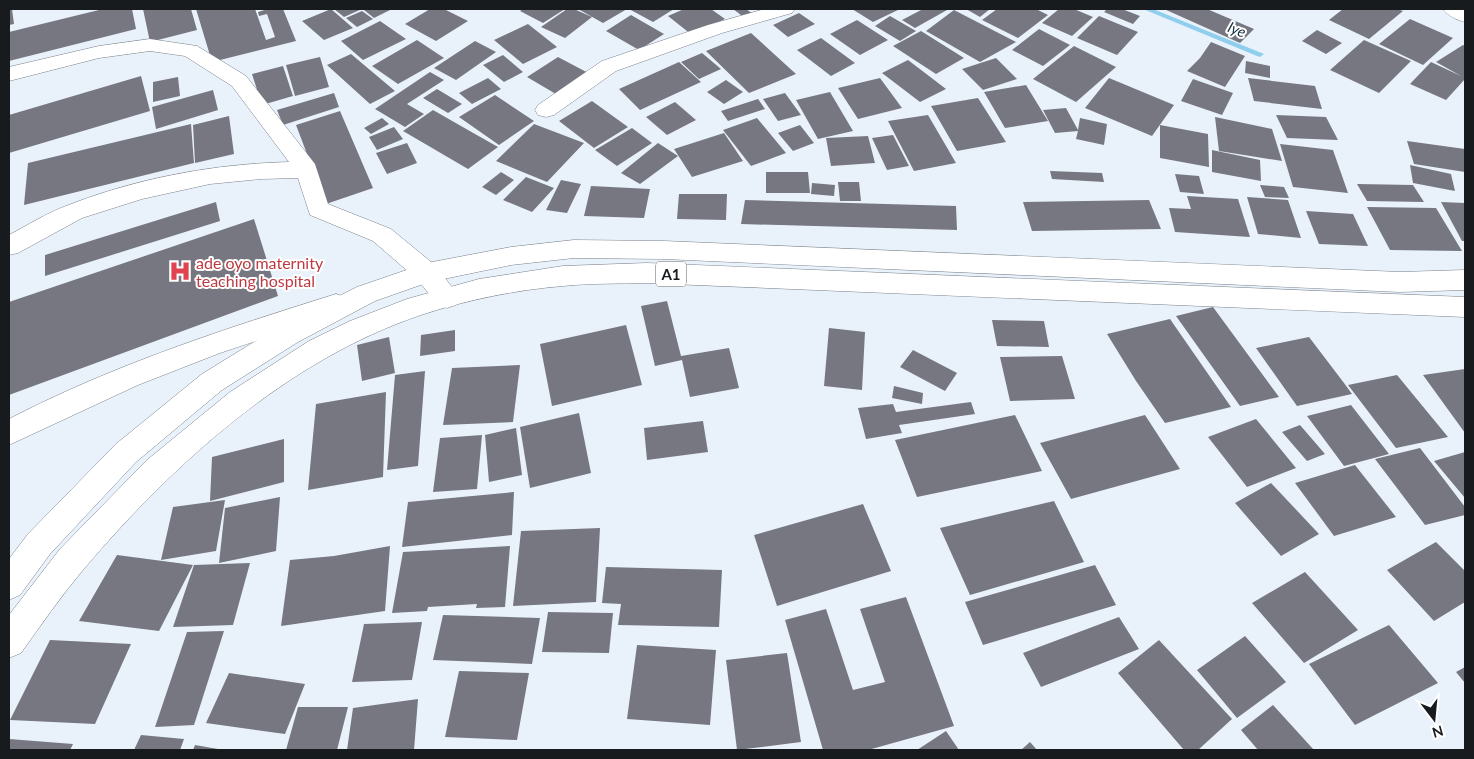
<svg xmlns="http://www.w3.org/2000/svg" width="1474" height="759" viewBox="0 0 1474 759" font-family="Lato,sans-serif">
  <rect width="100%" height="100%" fill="#e9f2fb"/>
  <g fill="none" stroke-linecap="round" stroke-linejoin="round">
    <path fill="#8fceec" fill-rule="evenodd" d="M1143,9H1153L1264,54L1260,57L1257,56Z"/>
  </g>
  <path fill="#777781" d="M9,9H12L14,24L9,25Z
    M103,9H132L136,29L9,61V32Z
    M143,9H191L197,30L150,42Z
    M196,9H255L266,40L275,37L267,14L259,16L258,12L268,9H283L296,41L212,62Z
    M331,9L353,28L324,40L302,21Z
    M334,9H362L344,17Z
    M368,9H392L374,18L364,10Z
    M430,9H444L468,21L436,41L405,24Z
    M523,9H565L543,23L520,11Z
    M567,9H574L592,17L565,38L541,27Z
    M578,9H627L603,23Z
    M629,9H674L653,22Z
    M684,9H711L725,19L692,35L668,16Z
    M733,9H746L753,14L745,18Z
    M852,9H900L873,22Z
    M923,9L947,10L915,28L902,20Z
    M966,9H990L980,17Z
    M997,9H1036L1048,15L1018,38L982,20Z
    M1059,9H1074L1093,17L1072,36L1042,23Z
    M1107,9H1122L1140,16L1133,24L1104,12Z
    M1164,9H1207L1254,29L1240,43Z
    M1343,9H1397L1403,11L1369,39L1329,20Z
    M954,10L1016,42L980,62L926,31Z
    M362,11L373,19L357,27L346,18Z
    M799,13L815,24L788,37L773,25Z
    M631,15L664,34L639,50L606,31Z
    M890,16L916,31L900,41L875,26Z
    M1099,16L1138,32L1117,55L1077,38Z
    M1410,19L1453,38L1423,65L1379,44Z
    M857,20L888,40L860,55L830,34Z
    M380,21L406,39L363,60L341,41Z
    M528,24L557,47L523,64L494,40Z
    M1039,29L1070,45L1043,66L1012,50Z
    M1317,30L1342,43L1326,54L1302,41Z
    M921,31L964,58L936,74L893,46Z
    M751,33L774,54L796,74L749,93L706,51Z
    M821,38L855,63L831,76L797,50Z
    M417,40L444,58L398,84L372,66Z
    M1364,40L1411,61L1379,93L1330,70Z
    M475,41L496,52L456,80L434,68Z
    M1211,42L1245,56L1225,87L1187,71L1200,58Z
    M1463,45L1465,46V79L1446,100L1410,84L1431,62L1461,76L1436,62Z
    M1074,46L1116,67L1076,102L1033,79Z
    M702,53L721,69L699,79L681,62Z
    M351,54L395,91L370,104L327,65Z
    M503,55L523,72L504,82L483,65Z
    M320,57L329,87L295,96L286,65Z
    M558,57L592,75L561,97L527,77Z
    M996,58L1017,79L983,90L962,69Z
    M908,60L929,76L946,89L920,102L882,73Z
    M1246,61L1270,66V78L1245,73Z
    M679,62L701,82L640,110L619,89Z
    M283,66L293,96L262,105L252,74Z
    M430,72L444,80L407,104L424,114L405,127L375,109Z
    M141,76L150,111L9,153V115Z
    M178,77L180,96L153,102V82Z
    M488,78L501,89L472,104L459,93Z
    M880,78L902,108L858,119L838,88Z
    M1109,78L1174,105L1152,136L1085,108Z
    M1248,78L1315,86L1322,109L1254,101Z
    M1193,79L1233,93L1222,115L1181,101Z
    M726,80L743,92L724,104L707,92Z
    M1026,85L1048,121L1005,128L984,92Z
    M437,89L462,104L448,113L423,98Z
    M213,90L218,110L156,129L152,107Z
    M830,92L853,131L818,139L796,100Z
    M334,93L339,107L283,125L277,110Z
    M785,93L801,115L778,121L763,99Z
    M495,95L534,121L499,145L459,117Z
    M978,98L1006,142L957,151L931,106Z
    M758,99L765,109L728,121L721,111Z
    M592,101L628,127L594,148L559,121Z
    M675,102L696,120L667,135L646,117Z
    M1066,108L1078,130L1080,118L1107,124L1104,145L1076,139L1078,131L1055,133L1043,110Z
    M433,110L468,130L498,147L468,169L403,131Z
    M340,111L373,188L326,204L296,125Z
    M928,115L956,163L914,171L888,121Z
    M1276,115L1326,117L1338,140L1287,138Z
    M229,116L234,154L195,163L193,125Z
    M1215,117L1272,129L1282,161L1219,151Z
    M382,118L389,124L371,134L364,128Z
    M757,118L786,153L751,166L723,130Z
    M191,124L194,163L24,205L28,163Z
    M534,124L584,143L547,182L496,161Z
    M800,125L814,143L793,151L778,133Z
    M1160,125L1208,134L1209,167L1160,158Z
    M394,127L403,139L377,150L369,137Z
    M632,128L652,143L617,166L595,150Z
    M724,133L743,161L692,177L674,149Z
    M893,135L909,166L887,170L872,138Z
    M868,136L875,163L831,166L826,138Z
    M1407,141L1465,149V172L1414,164Z
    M407,143L417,163L387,174L376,153Z
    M658,143L678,156L640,184L621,173Z
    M1280,144L1333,150L1348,193L1293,187Z
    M1212,150L1260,160L1261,181L1212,172Z
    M1410,165L1451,174L1455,191L1413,183Z
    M1050,171L1102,173L1104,182L1052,179Z
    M501,172L514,180L496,195L482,187Z
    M766,172H808L810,193H766Z
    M1175,174L1199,176L1204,194L1180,192Z
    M526,177L554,188L532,212L503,200Z
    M561,180L581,184L567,213L546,210Z
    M838,182H859L861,201H840Z
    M812,183L835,185L834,196L811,194Z
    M1357,184L1413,185L1424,202L1367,201Z
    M1260,185L1284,187L1289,198L1265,197Z
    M591,186L650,189L644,218L584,216Z
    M679,194H727L726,220L677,219Z
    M1187,196L1238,199L1250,237L1175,232L1169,208L1191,209Z
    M1247,197L1288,200L1301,238L1258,234Z
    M745,200L956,206L957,230L741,224Z
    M1149,200L1161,229L1032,231L1023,202Z
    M216,202L220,221L45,276V255Z
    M1441,202L1465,203V241H1462Z
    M1367,207L1436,208L1462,251L1390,250Z
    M1306,211L1353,214L1368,246L1319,244Z
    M254,219L278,296L9,395V302Z
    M667,301L681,356L729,348L739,388L690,397L682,360L655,366L641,306Z
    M1213,307L1279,397L1240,406L1176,316Z
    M1170,319L1231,407L1165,423L1136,381L1107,334Z
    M992,320L1044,321L1049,347L997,346Z
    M626,325L642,385L552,406L540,344Z
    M829,328L865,332L862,390L824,386Z
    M455,330V351L420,356L421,335Z
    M389,337L395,373L362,381L357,345Z
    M1309,337L1344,383L1352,394L1297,406L1256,348Z
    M913,350L957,373L945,391L900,367Z
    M1062,356L1075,399L1010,401L1000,357Z
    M520,365L513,422L443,425L452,368Z
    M1465,369V433L1423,375Z
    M425,371L418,466L387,470L395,375Z
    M1397,375L1448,437L1396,448L1348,385Z
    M894,386L923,393L922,404L892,398Z
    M386,392L383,477L308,490L316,404Z
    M971,402L975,414L899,425L902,433L866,439L858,408L893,404L896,412Z
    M1351,405L1389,454L1344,466L1307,416Z
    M579,413L591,473L530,488L520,427Z
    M1015,415L1042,471L917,497L895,440Z
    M1145,415L1180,469L1071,499L1040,443Z
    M1256,419L1296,468L1247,487L1208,437Z
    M703,421L708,452L647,460L644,428Z
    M1300,425L1325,454L1307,461L1282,432Z
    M516,428L522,475L489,482L485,435Z
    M482,435L477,489L433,492L440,438Z
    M284,439V482L210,501L212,457Z
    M1420,448L1465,507V515L1425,525L1375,459Z
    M1465,452V498L1434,461Z
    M1355,465L1396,517L1334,536L1295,483Z
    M1271,483L1319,534L1281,556L1235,503Z
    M514,492L512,535L402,547L408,502Z
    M280,497L276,551L219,563L225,508Z
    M225,500L216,551L161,560L173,507Z
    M1054,501L1084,562L970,595L940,528Z
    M863,504L891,571L777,606L754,535Z
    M600,528L596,602L513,606L521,531Z
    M1436,542L1465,571V602L1434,621L1387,570Z
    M390,546L385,611L281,626L290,560L334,556Z
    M510,546L505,607L476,608L477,604L428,607L427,611L392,613L403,552Z
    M117,555L193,565L159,631L79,621Z
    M250,563L233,625L173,627L194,565Z
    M1095,565L1116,605L983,645L965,602Z
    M606,567L722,570L719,627L618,625L621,604L602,603Z
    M1305,572L1358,630L1304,663L1252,603Z
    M906,597L954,726L868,750H823L785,620L826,609L853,690L885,682L860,609Z
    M548,612L613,613L609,653L542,652Z
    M443,615L540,618L532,664L433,660Z
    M1119,617L1139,649L1041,687L1023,653Z
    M422,622L412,680L352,682L364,624Z
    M1389,625L1438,683L1355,725L1309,664Z
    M224,631L194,725L155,727L187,632Z
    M1245,636L1286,682L1237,718L1197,670Z
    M50,640L131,644L95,724L10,720Z
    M1159,640L1232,719L1198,750H1184L1118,673Z
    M637,645L716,650L710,725L627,719Z
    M787,653L801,742L737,750L726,660Z
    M1465,667V683L1456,672Z
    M459,671L529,673L517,740L445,737Z
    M229,673L305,684L285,734L206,723Z
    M418,699L414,750H347L353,708Z
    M1273,705L1314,750H1258L1241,730Z
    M298,707H348L337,750H286Z
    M946,731L959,750H917Z
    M141,735L184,739L180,750H134Z
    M9,739L73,744L70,750H9Z
    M1030,742L1037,750H1021Z
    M195,745L218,749V750H193Z"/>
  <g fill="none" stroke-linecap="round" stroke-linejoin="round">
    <g stroke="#7a818a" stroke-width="1">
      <path id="minor" d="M765,9H795L792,13L722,33L616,71L554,115L546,117L538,115L535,110L538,105L602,61L708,25Z
        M150,39L197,46L246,76L315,164L328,204L391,229L436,266L460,298L456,305L447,308L438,305L418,280L373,241L310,215L298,178L261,179L210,184L142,199L82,218L18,253L9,255V235C28,225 47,213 66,206C137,178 214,164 289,162L232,86L185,56L150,51L99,58L9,81V67L99,46Z
        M336,294L345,297L349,304L345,311L220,353L138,385L9,445V419C113,365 224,329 336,294Z"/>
    </g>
    <g stroke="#7a818a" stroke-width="1">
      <path id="highway" d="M1443,9H1465V22C1457,20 1448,16 1443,9Z
        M574,240L664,241L1400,272L1465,270V290L1400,292L664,259L574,258L511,265L429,282L375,301L298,342L222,390L136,462L50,554L20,595L9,600V559L28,534L116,444L202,374L280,326L357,287L427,263L511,247Z
        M647,263L1465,297V317L647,283C619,284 591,283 563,286C515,290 466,300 421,315C287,360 172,465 83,570C61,596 41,625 21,653L9,658V615L60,549L147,460L230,392L309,341L350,321L407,299L479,279L563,266Z"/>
    </g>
    <use href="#minor" fill="#fff" fill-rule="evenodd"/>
    <use href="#highway" fill="#fff" fill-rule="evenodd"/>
  </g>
  <defs>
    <g id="hospital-bare" transform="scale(1.725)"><path d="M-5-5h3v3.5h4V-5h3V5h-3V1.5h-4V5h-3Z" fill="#e0444e" stroke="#fff" stroke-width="2.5" paint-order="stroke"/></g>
  </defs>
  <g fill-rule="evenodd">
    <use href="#hospital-bare" x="180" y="271"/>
  </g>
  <g text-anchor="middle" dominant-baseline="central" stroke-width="4" stroke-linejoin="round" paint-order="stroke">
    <g font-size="15" font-style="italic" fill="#13313e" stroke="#fff">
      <text transform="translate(1237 29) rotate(22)">Iye</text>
    </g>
    <rect fill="#fff" stroke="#5d5f62" stroke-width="1" x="656" y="261.5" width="30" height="25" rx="4"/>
    <g font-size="15" font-weight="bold" fill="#181b1e">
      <text x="671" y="274">A1</text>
    </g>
    <g font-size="16" fill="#be3a42" stroke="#fff" text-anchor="start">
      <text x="196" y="262">ade oyo maternity<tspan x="196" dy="18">teaching hospital</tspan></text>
    </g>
  </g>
  <rect width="1474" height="759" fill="none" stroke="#181b1e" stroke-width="20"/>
  <g transform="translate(1434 719) rotate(164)" stroke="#ffffff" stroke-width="4" paint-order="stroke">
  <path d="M0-4L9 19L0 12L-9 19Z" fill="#181b1e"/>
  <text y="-8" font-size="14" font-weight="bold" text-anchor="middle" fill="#181b1e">N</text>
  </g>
</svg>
